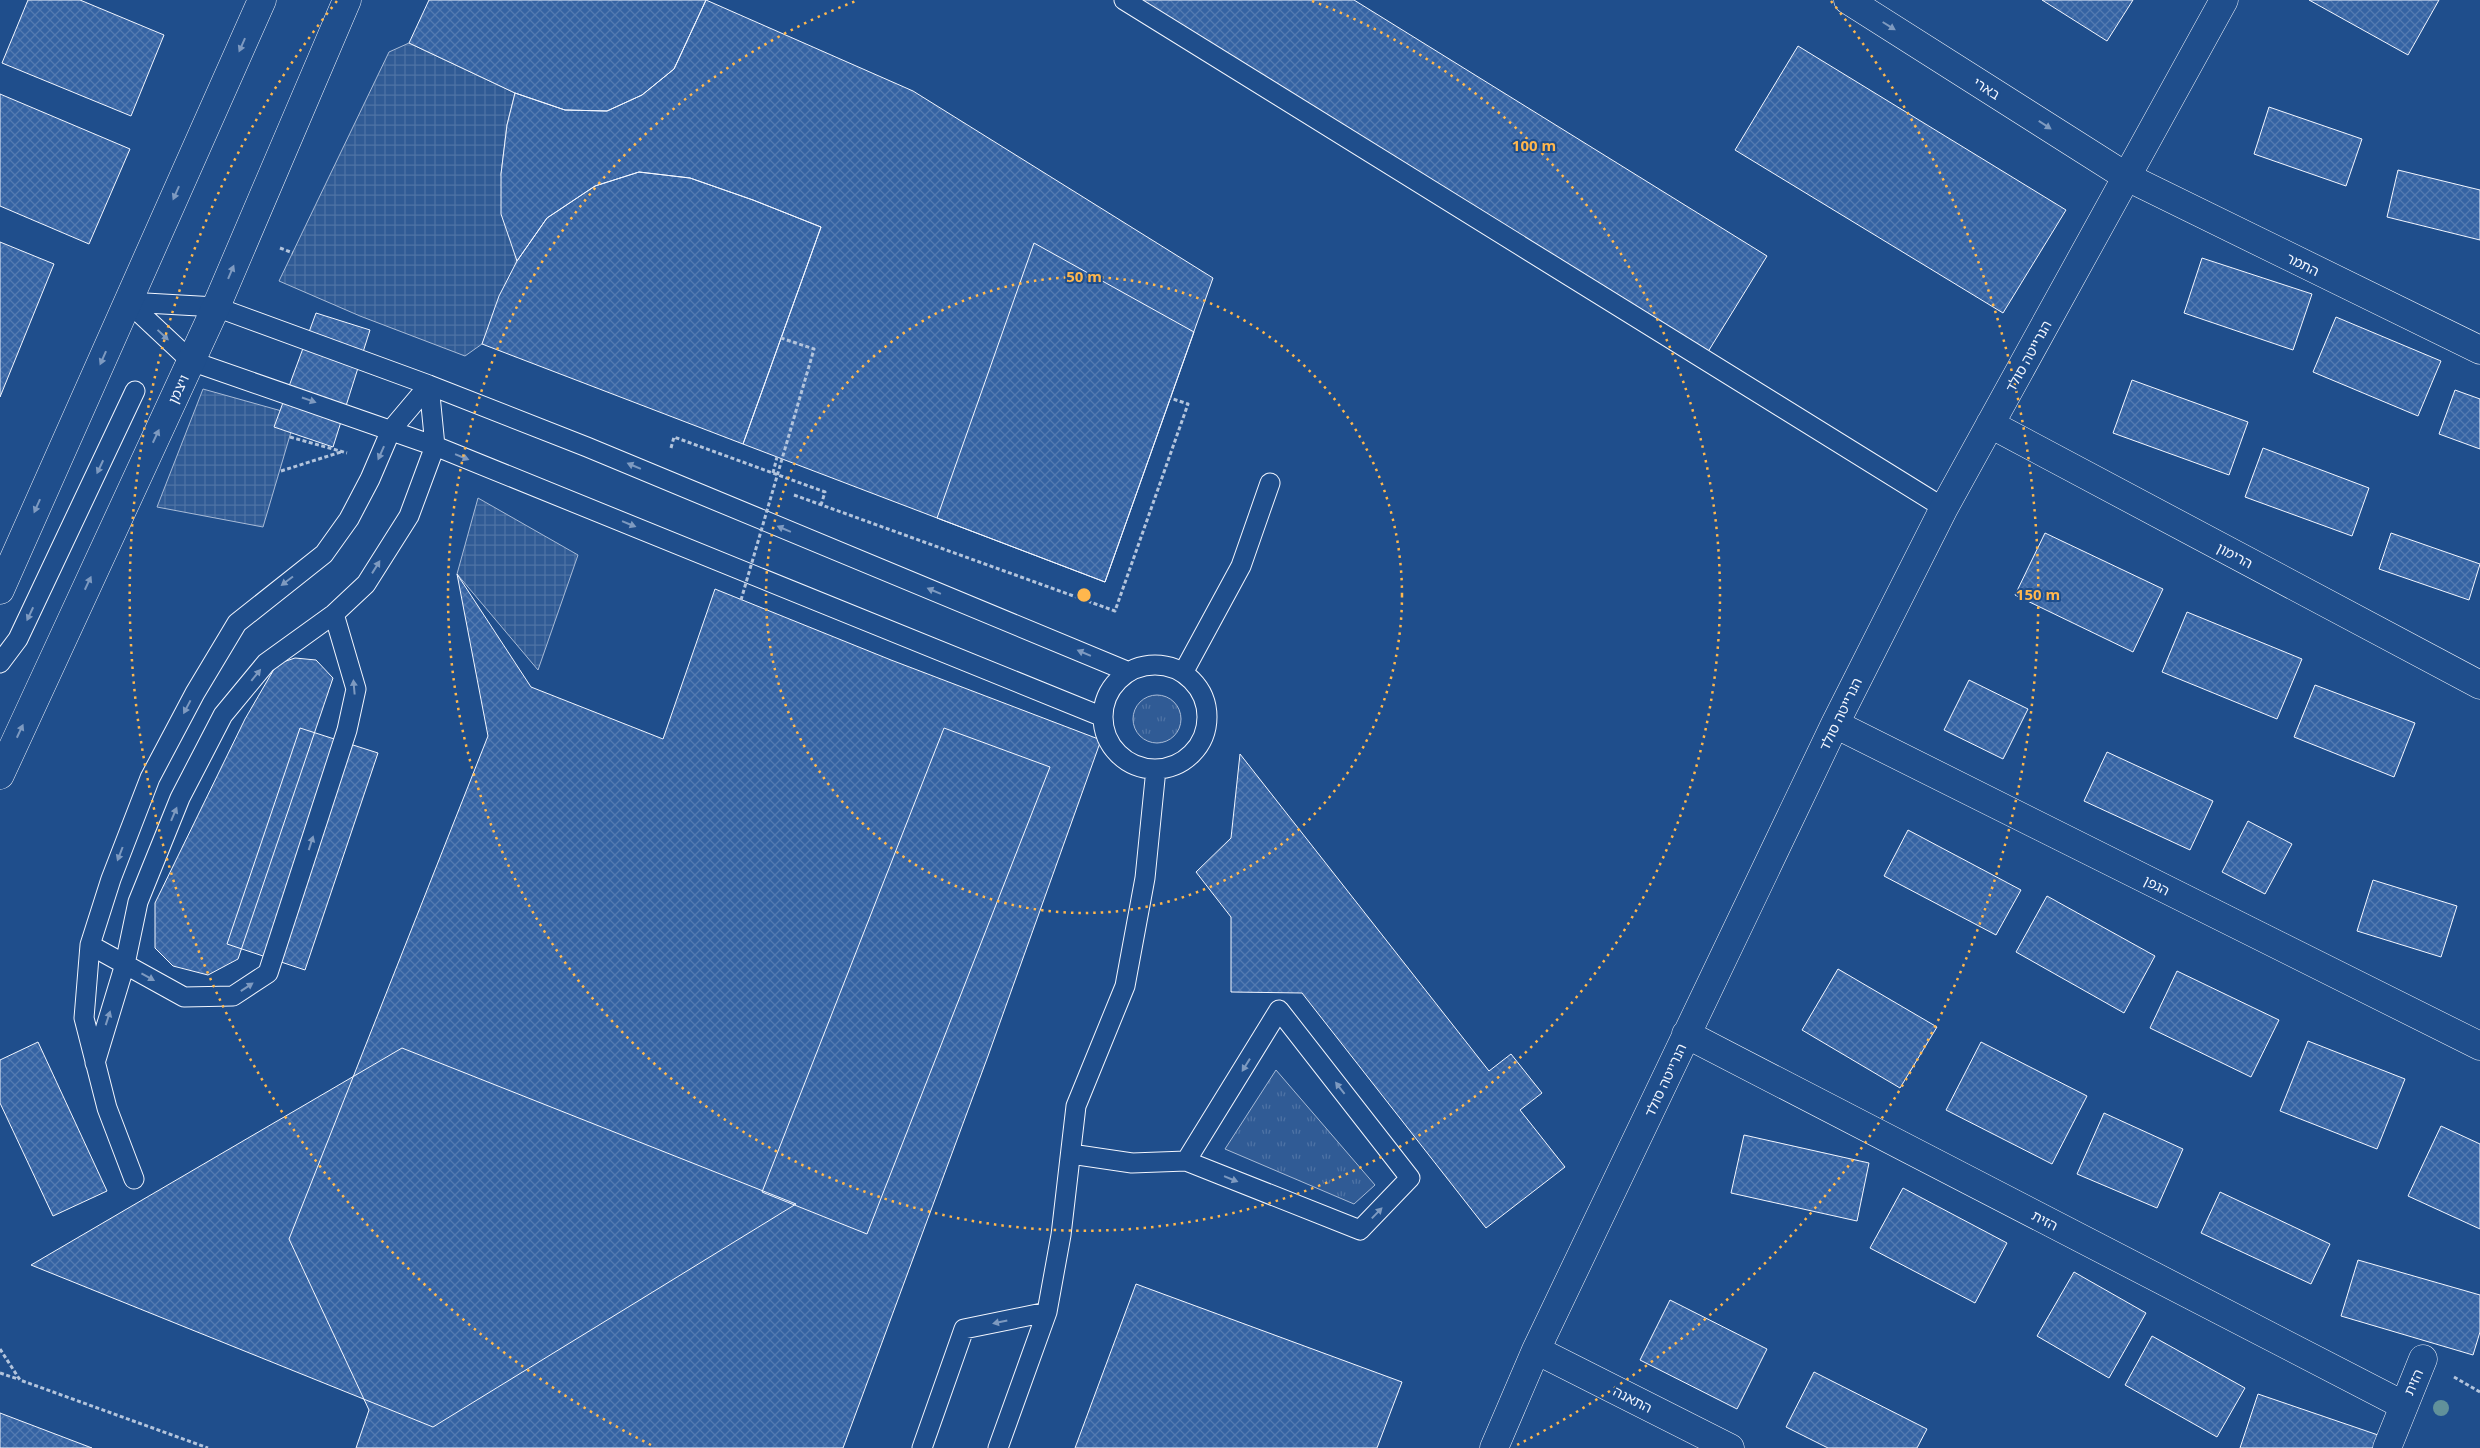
<svg xmlns="http://www.w3.org/2000/svg" width="2480" height="1448" viewBox="0 0 2480 1448" font-family="'Noto Sans','Noto Sans Hebrew',sans-serif">
  <defs>
    <pattern id="grass-tufts" width="24" height="20" patternUnits="userSpaceOnUse" patternTransform="scale(1.25)"><rect width="24" height="20" fill="#305b95"/><path d="M3 7l-1-3M5 7V3M7 7l1-3M15 17l-1-3M17 17v-4M19 17l1-3" fill="none" stroke="#4e73a5"/></pattern>
    <pattern id="plaza-grid" width="8" height="8" patternUnits="userSpaceOnUse" patternTransform="scale(1.25)"><rect width="8" height="8" fill="#305b95"/><path d="M0 4h8M4 0v8" fill="none" stroke="#4e73a5"/></pattern>
    <pattern id="building-cross-hatch" width="8" height="8" patternUnits="userSpaceOnUse" patternTransform="scale(1.25)"><rect width="8" height="8" fill="#3563a3"/><path d="M0 0l8 8M0 8l8-8" fill="none" stroke="#537ab1"/></pattern>
  </defs>
  <rect width="100%" height="100%" fill="#1f4e8c"/>
  <path fill="url(#grass-tufts)" stroke="#a8bbd7" d="M1133 719a24 24 0 1 1 48 0a24 24 0 1 1-48 0Z
    M1276,1070L1375,1185L1354,1204L1225,1149Z"/>
  <path fill="url(#plaza-grid)" stroke="#a8bbd7" d="M409,43L515,93L507,125L501,174L517,261L482,344L465,356L360,316L279,281L389,52Z
    M203,389L296,415L263,527L157,507Z
    M478,498L578,555L538,670L457,574Z"/>
  <path fill="url(#building-cross-hatch)" stroke="#f2f6ff" d="M28,0H80L164,35L131,116L2,63Z
    M429,0H706L674,69L642,95L607,111L565,110L515,93L409,43Z
    M706,0L913,91L1213,278L1105,582L743,444L821,227L753,200L690,178L639,172L595,186L547,218L517,261L501,214V174L507,125L515,93L565,110L607,111L642,95L674,69Z
    M1144,0H1354L1767,256L1706,355L1140,5Z
    M2042,0H2133L2107,41Z
    M2309,0H2439L2408,55Z
    M1798,46L2066,210L2003,313L1735,150Z
    M0,94L130,149L89,244L0,206Z
    M2269,107L2362,139L2346,186L2254,154Z
    M2398,170L2480,190V240L2387,217Z
    M639,172L690,178L753,200L821,227L743,444L482,344L499,296L517,261L547,218L595,186Z
    M0,242L54,264L0,397Z
    M1034,243L1194,332L1105,582L937,518Z
    M2202,258L2312,294L2293,350L2184,313Z
    M316,313L370,330L333,447L274,427Z
    M2336,317L2441,361L2418,416L2313,372Z
    M2132,380L2248,422L2229,475L2113,433Z
    M2455,390L2480,399V449L2439,434Z
    M2263,448L2369,488L2352,536L2245,497Z
    M2045,533L2163,589L2133,652L2015,595Z
    M2391,533L2480,564L2469,600L2379,569Z
    M457,574L531,687L663,739L715,589L891,660L1101,740L988,1056L843,1448H356L369,1410L289,1239L488,736Z
    M2187,612L2302,659L2277,719L2162,672Z
    M295,658L316,660L333,678L238,959L208,975L173,966L155,948V903L245,719L277,664Z
    M1969,680L2028,709L2003,759L1944,730Z
    M2315,685L2415,723L2394,777L2294,737Z
    M300,728L378,753L305,970L227,944Z
    M944,728L1050,767L867,1234L762,1192Z
    M2107,752L2213,801L2190,850L2084,801Z
    M1240,754L1489,1071L1511,1054L1542,1093L1520,1110L1565,1167L1486,1228L1302,993L1231,992V917L1196,872L1231,838Z
    M2248,821L2292,844L2265,894L2222,872Z
    M1908,830L2021,890L1996,935L1884,876Z
    M2373,880L2457,906L2441,957L2357,931Z
    M2047,896L2155,956L2124,1013L2016,952Z
    M1838,969L1937,1027L1900,1088L1802,1030Z
    M2177,971L2279,1020L2251,1077L2150,1028Z
    M2308,1041L2405,1079L2377,1149L2280,1111Z
    M38,1042L107,1191L53,1216L0,1103V1060Z
    M1981,1042L2087,1096L2052,1164L1946,1110Z
    M402,1048L796,1204L433,1427L31,1265Z
    M2104,1113L2183,1149L2157,1208L2077,1174Z
    M2441,1126L2480,1144V1229L2408,1196Z
    M1744,1135L1869,1163L1857,1221L1731,1193Z
    M1903,1188L2007,1243L1975,1303L1870,1248Z
    M2220,1192L2330,1244L2311,1284L2201,1233Z
    M2358,1260L2480,1295V1332L2473,1355L2341,1316Z
    M2074,1272L2146,1313L2109,1378L2037,1336Z
    M1136,1284L1402,1382L1377,1448H1075Z
    M1670,1300L1767,1349L1737,1409L1640,1360Z
    M2152,1336L2245,1388L2217,1437L2125,1385Z
    M1814,1372L1927,1429L1917,1448H1828L1786,1427Z
    M2258,1394L2381,1436L2377,1448H2240Z
    M0,1413L92,1448H0Z"/>
  <g fill="none" stroke-linecap="round" stroke-linejoin="round">
    <g stroke="#f2f6ff" stroke-width="21">
      <path id="service" d="M1124,0L1944,508
        M128,302L216,307L429,385L587,447L1129,672
        M128,302L191,361L435,446L1103,717
        M0,663L18,639L135,391
        M1103 717a52 52 0 1 1 104 0a52 52 0 1 1-104 0Z
        M1183,673L1241,566L1270,483
        M90,945L184,997L233,996L268,973L347,730L356,689L334,614
        M95,1063L125,964L138,902L180,798L223,715L266,663L334,614L366,584L409,516L435,446L429,385
        M1071,1154L1132,1163L1186,1161L1360,1230L1410,1178L1279,1010L1186,1161
        M134,1179L107,1108L84,1018L90,945L111,879L150,778L195,693L237,623L324,554L349,519L370,479L391,430L429,385
        M922,1448L964,1329L1047,1312
        M998,1448L1047,1312L1061,1235L1076,1106L1125,986L1145,878L1156,769"/>
    </g>
    <g stroke="#f2f6ff" stroke-width="29">
      <path id="minor" d="M1848,0L2127,177L2480,350
        M1990,424L2480,685
        M1835,724L2480,1046
        M1686,1034L2403,1405
        M1536,1350L1730,1448
        M1494,1448L1536,1350L1835,724L1944,508L2224,0
        M2387,1448L2423,1359"/>
    </g>
    <g stroke="#f2f6ff" stroke-width="29">
      <path id="tertiary" d="M0,590L262,0
        M0,775L216,307L347,0"/>
    </g>
    <path stroke="#b3c4dc" stroke-width="3" stroke-dasharray="4 2.5" stroke-linecap="butt" d="M280,248L293,253
      M290,437L347,453
      M671,448L674,437L825,492L821,505
      M281,471L341,452
      M773,473L777,457
      M794,495L1115,611L1188,404L1170,398
      M0,1349L20,1380L208,1448
      M0,1373L18,1379
      M2454,1377L2480,1392"/>
    <use href="#service" stroke="#1f4e8c" stroke-width="19"/>
    <use href="#minor" stroke="#1f4e8c" stroke-width="28"/>
    <use href="#tertiary" stroke="#1f4e8c" stroke-width="28"/>
    <path stroke="#b3c4dc" stroke-width="3" stroke-dasharray="4 2.5" stroke-linecap="butt" d="M741,600L814,349L781,338"/>
  </g>
  <circle fill="#61919a" cx="2441" cy="1408" r="8"/>
  <defs><path id="oneway-solid" d="M-6-.8H1V-3.2L6.5 0L1 3.2V.8H-6Z" transform="scale(1.25)"/></defs>
  <g fill="#7e9ac0">
    <use href="#oneway-solid" transform="translate(1889 26) rotate(32)"/>
    <use href="#oneway-solid" transform="translate(242 45) rotate(114)"/>
    <use href="#oneway-solid" transform="translate(2045 125) rotate(33)"/>
    <use href="#oneway-solid" transform="translate(176 193) rotate(114)"/>
    <use href="#oneway-solid" transform="translate(231 272) rotate(-67)"/>
    <use href="#oneway-solid" transform="translate(163 335) rotate(43)"/>
    <use href="#oneway-solid" transform="translate(103 358) rotate(114)"/>
    <use href="#oneway-solid" transform="translate(309 400) rotate(19)"/>
    <use href="#oneway-solid" transform="translate(156 436) rotate(-65)"/>
    <use href="#oneway-solid" transform="translate(381 453) rotate(114)"/>
    <use href="#oneway-solid" transform="translate(462 457) rotate(22)"/>
    <use href="#oneway-solid" transform="translate(634 466) rotate(-157)"/>
    <use href="#oneway-solid" transform="translate(100 467) rotate(115)"/>
    <use href="#oneway-solid" transform="translate(37 506) rotate(114)"/>
    <use href="#oneway-solid" transform="translate(629 524) rotate(22)"/>
    <use href="#oneway-solid" transform="translate(784 529) rotate(-157)"/>
    <use href="#oneway-solid" transform="translate(376 567) rotate(-58)"/>
    <use href="#oneway-solid" transform="translate(287 581) rotate(143)"/>
    <use href="#oneway-solid" transform="translate(88 583) rotate(-65)"/>
    <use href="#oneway-solid" transform="translate(934 591) rotate(-157)"/>
    <use href="#oneway-solid" transform="translate(30 614) rotate(115)"/>
    <use href="#oneway-solid" transform="translate(1084 653) rotate(-157)"/>
    <use href="#oneway-solid" transform="translate(256 675) rotate(-51)"/>
    <use href="#oneway-solid" transform="translate(354 687) rotate(-95)"/>
    <use href="#oneway-solid" transform="translate(187 707) rotate(118)"/>
    <use href="#oneway-solid" transform="translate(20 731) rotate(-65)"/>
    <use href="#oneway-solid" transform="translate(174 814) rotate(-67)"/>
    <use href="#oneway-solid" transform="translate(311 843) rotate(-72)"/>
    <use href="#oneway-solid" transform="translate(120 854) rotate(111)"/>
    <use href="#oneway-solid" transform="translate(148 977) rotate(29)"/>
    <use href="#oneway-solid" transform="translate(247 987) rotate(-34)"/>
    <use href="#oneway-solid" transform="translate(108 1018) rotate(-72)"/>
    <use href="#oneway-solid" transform="translate(1246 1065) rotate(122)"/>
    <use href="#oneway-solid" transform="translate(1340 1088) rotate(-128)"/>
    <use href="#oneway-solid" transform="translate(1231 1179) rotate(22)"/>
    <use href="#oneway-solid" transform="translate(1377 1213) rotate(-46)"/>
    <use href="#oneway-solid" transform="translate(1000 1322) rotate(168)"/>
  </g>
  <g fill="none" stroke="#ffb74d" stroke-width="2.5" stroke-dasharray="2.5 5">
    <circle cx="1084" cy="595" r="318"/>
    <path d="M1312 1A636 636 0 1 1 856 1"/>
    <path d="M651 1445A954 954 0 0 1 337 1M1831 1A954 954 0 0 1 1517 1445"/>
  </g>
  <g text-anchor="middle" dominant-baseline="central" stroke-width="4" stroke-linejoin="round" paint-order="stroke">
    <g font-size="14" fill="#f2f6ff" stroke="#1f4e8c">
      <text transform="translate(1987 88) rotate(32)">בארי</text>
      <text transform="translate(2303 264) rotate(26)">התמר</text>
      <text transform="translate(2028 356) rotate(-61)">הנרייטה סולד</text>
      <text transform="translate(178 389) rotate(-65)">ויצמן</text>
      <text transform="translate(2235 555) rotate(28)">הרימון</text>
      <text transform="translate(1840 714) rotate(-64)">הנרייטה סולד</text>
      <text transform="translate(2157 885) rotate(27)">הגפן</text>
      <text transform="translate(1665 1080) rotate(-65)">הנרייטה סולד</text>
      <text transform="translate(2045 1220) rotate(27)">הזית</text>
      <text transform="translate(2413 1382) rotate(-66)">הזית</text>
      <text transform="translate(1633 1399) rotate(27)">התאנה</text>
    </g>
  </g>
  <circle cx="1084" cy="595" r="8" fill="#ffb74d" stroke="#1f4e8c" stroke-width="2.5"/>
  <g font-size="15" text-anchor="middle" font-weight="bold" fill="#ffb74d" stroke="#1f4e8c" stroke-width="4" stroke-linejoin="round" paint-order="stroke">
    <text x="1534" y="151">100 m</text>
    <text x="1084" y="282">50 m</text>
    <text x="2038" y="600">150 m</text>
  </g>
</svg>
